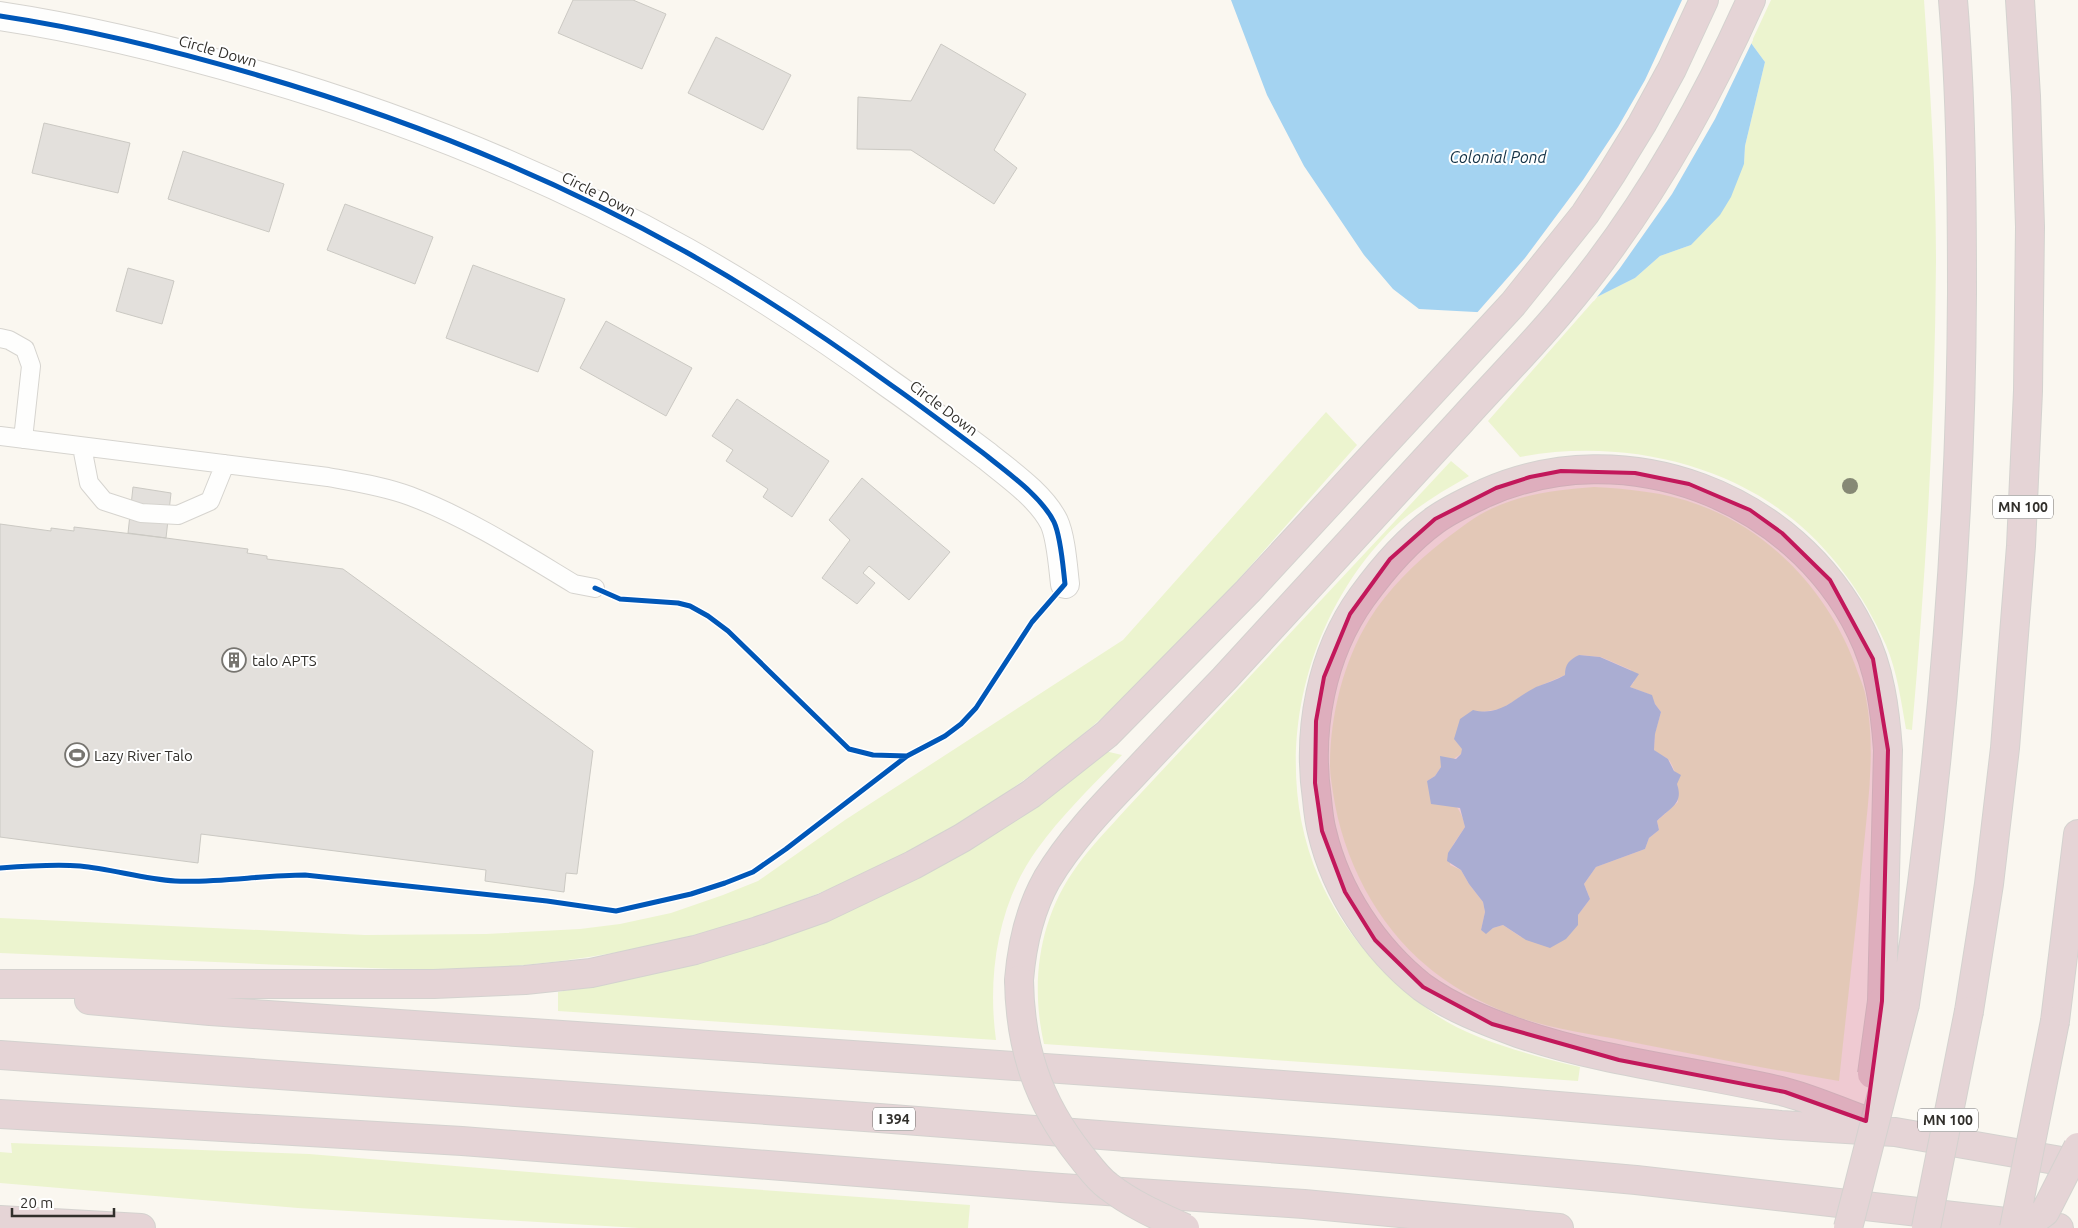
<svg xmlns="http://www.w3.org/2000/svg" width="2078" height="1228" viewBox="0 0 2078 1228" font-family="Ubuntu,sans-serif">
  <rect width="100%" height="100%" fill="#faf7f0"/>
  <path fill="#ecf4cf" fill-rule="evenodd" d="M1771,0H1924C1930,87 1936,174 1936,261C1935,418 1926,574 1912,730L1906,729C1901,701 1897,671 1886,645C1864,595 1830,547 1786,514C1712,458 1610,440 1520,457L1488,421L1597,297L1635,278L1660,256L1691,245L1744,164L1745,146L1765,62L1751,43Z
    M1326,412L1357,445C1274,537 1197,634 1104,716C933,869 707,958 479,968C414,971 350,967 286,965C190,961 95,957 0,953V918L365,935L486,934L580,929L620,924L671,913L723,895L758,881L845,820L1123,640Z
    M1451,461L1469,476C1445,490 1422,503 1401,521C1306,607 1267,758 1319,878C1343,933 1385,978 1433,1013C1471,1040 1534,1056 1580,1067L1578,1081L1044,1044C1030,982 1039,918 1077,866C1092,845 1110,827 1127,808Z
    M1594,487C1629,489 1665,492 1699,505C1774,532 1833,598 1858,673C1861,681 1865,690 1866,698C1876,750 1868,802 1863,854C1856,930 1847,1005 1839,1081C1773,1070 1707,1057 1641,1044C1606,1036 1568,1032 1534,1022C1498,1012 1456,991 1428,967C1376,924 1343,859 1333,793C1332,785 1330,775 1330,766C1330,717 1343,662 1369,620C1388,589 1415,563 1443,541C1459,529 1475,516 1493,508C1526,493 1559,490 1594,487ZM1579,655L1601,657L1631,670L1634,682L1630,687L1651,695L1655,704L1661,712L1655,733L1654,750C1658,754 1664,756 1668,759C1677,769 1678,789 1678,802L1657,821L1659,830L1649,838L1645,849L1596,867L1584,884L1590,899L1578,915L1521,937L1503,925L1493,928L1486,933L1481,930L1485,912L1483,902L1469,884L1461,870L1450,865L1453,845L1465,827C1461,803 1445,796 1427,781L1435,776L1441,767L1461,754L1463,749L1459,744L1481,712L1501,709L1535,688L1565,675Z
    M1105,751L1122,755C1093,785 1062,815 1038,848C998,902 987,975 996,1040L558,1011V992L634,978L703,961L842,913L895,889Z
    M11,1143L309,1154L639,1181L970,1205L968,1228H639L298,1208L0,1183V1152L12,1153Z"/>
  <path fill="#a4d3f1" d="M1231,0H1742L1751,43L1765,62L1745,146L1744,164L1731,197L1720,215L1691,245L1660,256L1635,278L1597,297L1558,308L1513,314L1419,309L1393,289L1364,255L1304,166L1267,95Z
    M1579,655L1600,657L1639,674L1630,687L1652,695L1655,704L1661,712L1655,734L1654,750L1668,759L1674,771L1681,775L1677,784C1684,804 1670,808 1657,821L1659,830L1649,838L1645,849L1596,867L1584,884L1590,899L1578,915V925L1566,939L1550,948L1526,940L1503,925L1493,928L1486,934L1481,930L1485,912L1483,902L1469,884L1461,870L1447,861L1448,853L1465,827L1460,808L1431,804L1427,781L1435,776L1441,767L1440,756L1456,759L1461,754L1462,749L1454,739L1460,719L1473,710C1501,717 1514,698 1536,687C1546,683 1556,680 1565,675C1565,664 1569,660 1579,655Z"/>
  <path fill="#faf7f0" d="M1682,0H1744L1753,40L1715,119L1672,194L1620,268L1594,301L1558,310L1513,316L1475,315L1525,258L1583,180L1618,127L1645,80Z"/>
  <path fill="#e3e0dc" stroke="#cbc9c3" d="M573,0H633L666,14L642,69L558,33Z
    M716,37L791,75L763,130L688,93Z
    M941,44L1026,94L994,150L1017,168L994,204L911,150L857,149L858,97L911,101Z
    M44,123L130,143L118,193L32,173Z
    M183,151L284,184L269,232L168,199Z
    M345,204L433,237L415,284L327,250Z
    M473,265L565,299L538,372L446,338Z
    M128,268L174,281L162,324L116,311Z
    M606,321L692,368L666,416L580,368Z
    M737,399L829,461L792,517L763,497L768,489L726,461L733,450L712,436Z
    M862,478L950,552L909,600L869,566L863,573L875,583L857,604L822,578L850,540L829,520Z
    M133,487L171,493L166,538L128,533Z
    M0,524L51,531V528L74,531V527L166,538L248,549L247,553L267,556V559L343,569L593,751L577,874L566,873L564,892L485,881L486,870L201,834L198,863L0,837Z"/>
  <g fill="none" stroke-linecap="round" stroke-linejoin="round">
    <g stroke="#d6d4cf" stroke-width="20">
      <path id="lane" d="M0,338L9,340L25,349L31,366L23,439
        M0,436L328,477C355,482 383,486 410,496C468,518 521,552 574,584L595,588
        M82,447L89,483L104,501L141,513L178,515L210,501L225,464"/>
    </g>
    <g stroke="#d6d4cf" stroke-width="30">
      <path id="street" d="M0,16C87,29 172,50 257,75C405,118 550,176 686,252C757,292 825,337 891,385C924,408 955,432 987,456C1009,474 1041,496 1054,522C1061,537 1063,567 1065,584"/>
    </g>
    <g stroke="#d4d2cf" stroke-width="30">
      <path id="highway" d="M1019,980C1022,944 1029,911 1047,879C1069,842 1100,809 1130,778C1161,745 1192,712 1224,679C1303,594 1381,508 1460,422C1493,385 1528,350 1560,312C1640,218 1701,112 1751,0
        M0,984H434L525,980L591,973L695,950L758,931L823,908L913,865L962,838L1031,794L1107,734L1248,591L1513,304L1585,214L1612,173L1642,124L1672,69L1704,0
        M89,1000L210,1011L1118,1073L1500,1101L1781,1125L1895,1132L2078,1164
        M1905,1004C1941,768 1961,531 1962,293C1962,196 1961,97 1953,0
        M1969,1011L1989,884L2005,748L2021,546L2028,391L2030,227L2026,96L2020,0
        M2055,1021L2078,834
        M0,1055L879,1118L1333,1153L1636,1180L2059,1228
        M0,1114L462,1141L1061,1188L1304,1204L1559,1228
        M1866,1121C1838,1111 1810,1098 1781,1091C1693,1071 1603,1062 1518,1033C1485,1021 1451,1008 1422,987C1374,949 1336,892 1322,832C1319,821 1318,810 1317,799C1307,730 1321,654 1362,597C1383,568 1406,541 1435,520C1450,509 1468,501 1485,493C1625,431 1794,495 1861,631C1880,669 1885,709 1888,750L1882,1001
        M0,1220L141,1228"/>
    </g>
    <use href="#lane" stroke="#fefefd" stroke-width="18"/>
    <use href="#street" stroke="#fefefd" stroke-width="28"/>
    <use href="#highway" stroke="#e5d4d6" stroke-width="28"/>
    <g stroke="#d4d2cf" stroke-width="30" stroke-linecap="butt">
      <path id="highway-bridge" d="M1019,980C1020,1048 1038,1102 1080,1155C1089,1166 1097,1178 1108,1186C1131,1204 1158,1216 1185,1228
        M1872,1074L1882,1001
        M1848,1228L1905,1004
        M1926,1228L1969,1011
        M2014,1228L2055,1021
        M2023,1228L2045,1212L2078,1147"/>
    </g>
    <use href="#highway-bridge" stroke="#e5d4d6" stroke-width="28"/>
    <g stroke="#fff" stroke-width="8">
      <path id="cycleway" d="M0,16C87,29 172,50 257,75C405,118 550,176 686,252C757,292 825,337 891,385C924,408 955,432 987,456C1009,474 1041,496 1054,522C1061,537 1063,567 1065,584L1032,622L976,708L961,724L945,736L907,756L873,755L849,749L728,631L708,616L690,606L678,603L620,599L595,588
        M0,868C26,866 54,864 80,866C112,869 143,879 175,881C218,883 262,875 305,875L547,901L616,911L691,894L725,883L753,872L786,849L907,756"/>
    </g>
    <use href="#cycleway" stroke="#0057b8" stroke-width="5"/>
  </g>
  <circle fill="#868975" cx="1850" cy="486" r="8"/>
  <path fill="#c2185b" fill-opacity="0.2" stroke="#c2185b" stroke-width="4" stroke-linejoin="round" d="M1561,471L1635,473L1689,484L1750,510L1782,533L1830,580L1873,659L1888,750L1882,1001L1866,1121L1785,1092L1619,1060L1492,1024L1423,987L1375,940L1345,892L1322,831L1315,783L1316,721L1324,677L1350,614L1390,559L1435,519L1496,488L1530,477Z"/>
  <defs>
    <g id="building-ring" transform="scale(1.25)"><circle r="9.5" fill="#fff" stroke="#777570" stroke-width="1.5"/><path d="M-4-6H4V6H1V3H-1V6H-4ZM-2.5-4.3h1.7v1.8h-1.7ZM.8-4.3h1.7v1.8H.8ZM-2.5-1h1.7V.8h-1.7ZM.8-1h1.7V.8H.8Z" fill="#777570"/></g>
    <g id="stadium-ring" transform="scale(1.25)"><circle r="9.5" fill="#fff" stroke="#777570" stroke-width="1.5"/><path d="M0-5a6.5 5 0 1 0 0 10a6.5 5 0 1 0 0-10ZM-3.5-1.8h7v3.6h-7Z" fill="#777570"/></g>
  </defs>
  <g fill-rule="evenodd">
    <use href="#building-ring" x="234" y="660"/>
    <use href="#stadium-ring" x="77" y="755"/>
  </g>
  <g text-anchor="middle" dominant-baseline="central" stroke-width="4" stroke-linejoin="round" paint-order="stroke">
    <g fill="#fff" stroke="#6f6d6b" stroke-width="1">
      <rect x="1993" y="495.5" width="60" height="23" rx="4"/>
      <rect x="873" y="1107.5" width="42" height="23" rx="4"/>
      <rect x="1918" y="1108.5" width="60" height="23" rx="4"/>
    </g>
    <g font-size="14" font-weight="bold" fill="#312f2b">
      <text x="2023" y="507">MN 100</text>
      <text x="894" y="1119">I 394</text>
      <text x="1948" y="1120">MN 100</text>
    </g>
    <g font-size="15" fill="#312f2b" stroke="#fff">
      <text transform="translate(218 51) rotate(16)">Circle Down</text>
      <text transform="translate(599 194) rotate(27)">Circle Down</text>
      <text transform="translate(944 408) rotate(37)">Circle Down</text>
    </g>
    <g font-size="15" fill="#312f2b" stroke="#fff" text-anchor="start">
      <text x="252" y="660">talo APTS</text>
      <text x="94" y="755">Lazy River Talo</text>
    </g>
    <g font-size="16" font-style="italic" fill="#133145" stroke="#fff">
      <text x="1498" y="157">Colonial Pond</text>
    </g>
  </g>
  <path d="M12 1208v8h102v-8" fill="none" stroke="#312f2b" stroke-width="2.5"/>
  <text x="20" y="1208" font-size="15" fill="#312f2b" stroke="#ffffff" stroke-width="4" paint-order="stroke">20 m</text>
</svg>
